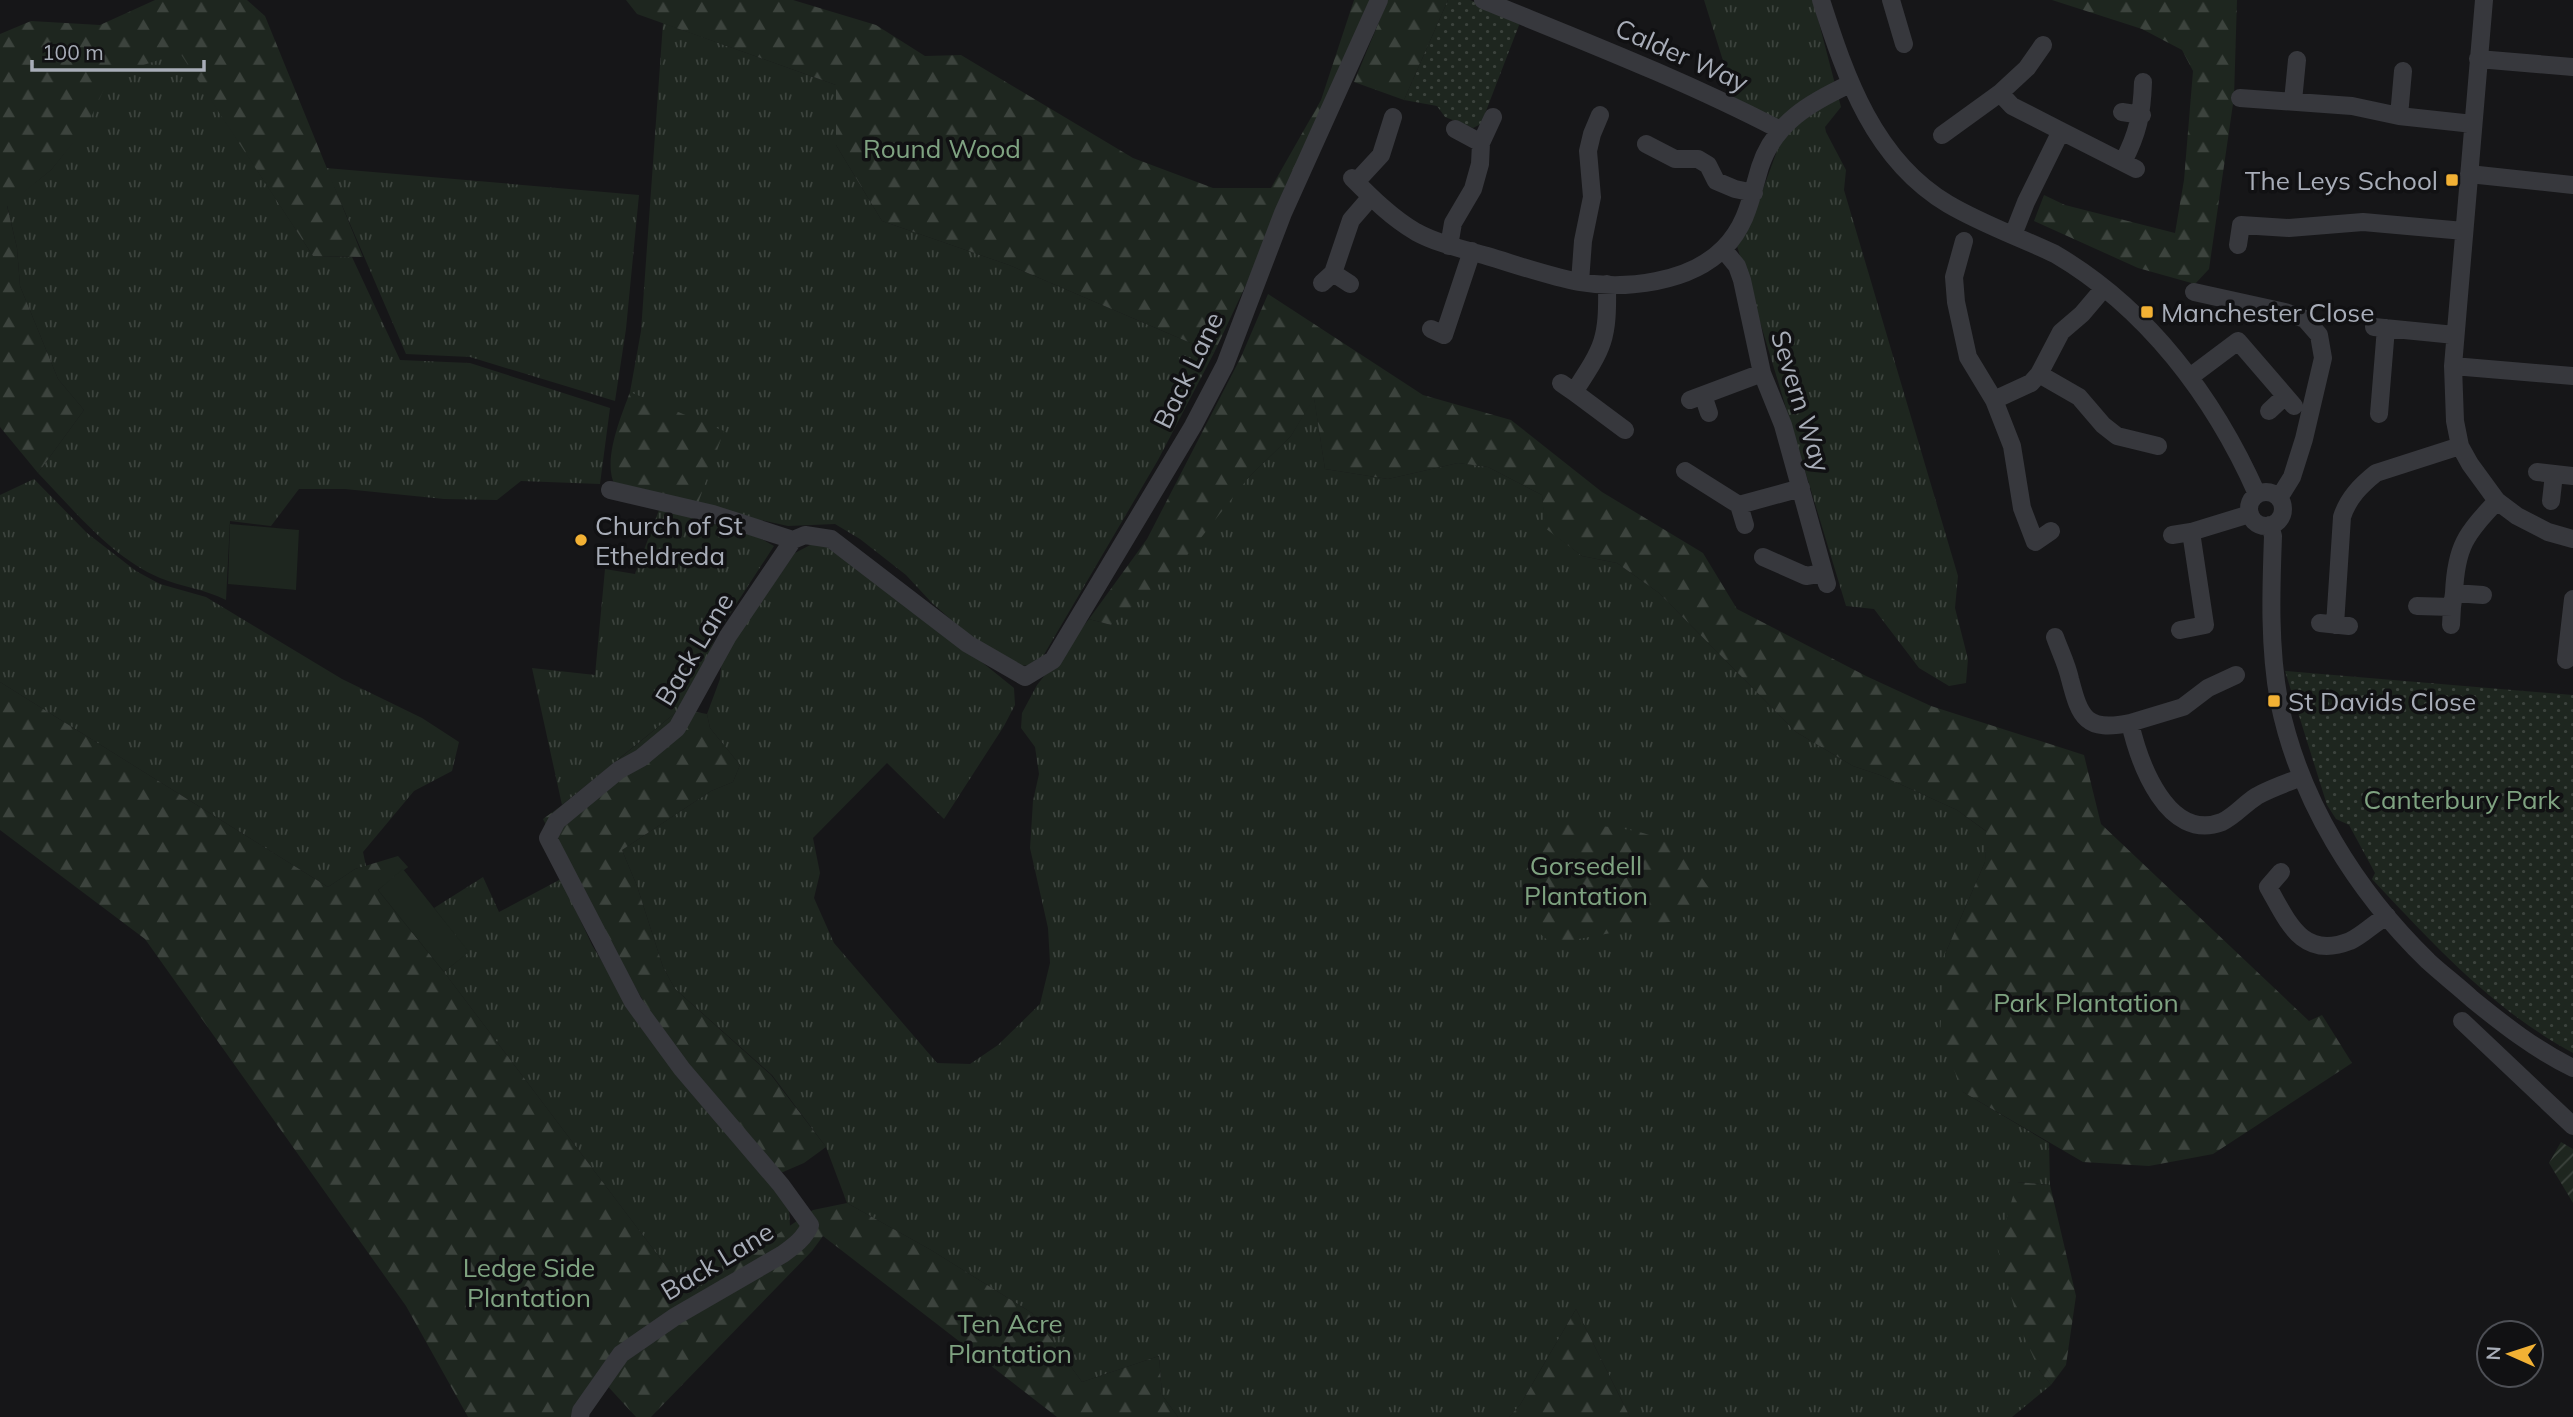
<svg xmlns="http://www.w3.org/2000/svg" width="2573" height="1417" viewBox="0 0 2573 1417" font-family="Mulish,sans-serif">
  <defs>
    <pattern id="grass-tufts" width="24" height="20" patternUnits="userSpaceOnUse" patternTransform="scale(1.75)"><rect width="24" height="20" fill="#1e261f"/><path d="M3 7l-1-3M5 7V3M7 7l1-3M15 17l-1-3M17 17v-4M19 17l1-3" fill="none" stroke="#3c433d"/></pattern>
    <pattern id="forest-firs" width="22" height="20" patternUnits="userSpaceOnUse" patternTransform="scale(1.75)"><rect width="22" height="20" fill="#1e261f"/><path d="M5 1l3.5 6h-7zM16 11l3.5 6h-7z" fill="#3c433d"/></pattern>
    <pattern id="park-dots" width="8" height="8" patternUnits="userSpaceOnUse" patternTransform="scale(1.75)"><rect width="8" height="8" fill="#1e261f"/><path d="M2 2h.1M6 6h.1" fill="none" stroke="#3c433d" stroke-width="1.8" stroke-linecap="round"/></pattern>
    <pattern id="garden-furrows" width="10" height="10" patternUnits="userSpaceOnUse" patternTransform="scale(1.75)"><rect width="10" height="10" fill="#1e261f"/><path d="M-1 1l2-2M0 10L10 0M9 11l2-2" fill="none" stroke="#3c433d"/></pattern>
  </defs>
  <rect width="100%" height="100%" fill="#161618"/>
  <path fill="url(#grass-tufts)" d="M1704,0H1813L1841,107L1825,127L1826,132L1846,170L1844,190L1958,576L1955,608L1968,659L1966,683L1949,686L1919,668L1874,609L1846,606L1737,246L1762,192L1782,137L1735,99Z
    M663,23L836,85V145L882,221L1009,265L1214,353L1158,460L1042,658L1034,665L1015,666L964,631L932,603L906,575L860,539L835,524L788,526L697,506L630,392L641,331Z
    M180,52L313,256L352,257L400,360L470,363L610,408L600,484L521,481L497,500L444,499L345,489H299L271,526L230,521L226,600C204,589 182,587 160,578C111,557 74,510 38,473L84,410L58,379L20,286L17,248L7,205L51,170L86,126L109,76Z
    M326,168L639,195L626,329L615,401L470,357L406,354Z
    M1314,397L1325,469L1388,479L1458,463L1488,467L1542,495L1546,528L1582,556L1617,563L1659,593L1796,732L1853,766L1880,775L1957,810L1987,832L1985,862L1945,954L1963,1092L2049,1143L2050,1185L2017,1182L2039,1370L2051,1385L2012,1417H1630L1576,1309L1520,1405L1509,1417H1178L1162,1395L1159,1356L1082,1382L1032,1313L931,1250L847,1203L826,1147L772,1075L675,989L663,967L637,886L622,850L711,791L733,782L740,765L710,728L707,714L720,679L722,658L795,553L812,544L838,546L1014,688L1015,705L1004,726L944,819L887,763L813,838L820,873L814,898L834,943L937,1063L970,1064L998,1045L1040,1004L1050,963L1048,928L1030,848L1033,801L1039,774L1035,747L1021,728L1022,713L1037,685L1089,619L1111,625L1249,477L1291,436Z
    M34,479L87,533L136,571L160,584L206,597L342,679L422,718L459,742L452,771L414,791L363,852L366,866L355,869L328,887L0,682V495Z
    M659,510L744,529L774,546L718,632L702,670L680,709L562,805L532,668L595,675L605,569L635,574Z
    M483,877L499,912L561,879L592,945L632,1011L789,1208L790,1227L688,1295L444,972L468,952L434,908Z"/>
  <path fill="url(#forest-firs)" d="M155,0H247L265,16L363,257L313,256L180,53L110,76L87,126L51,170L7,206L17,248L20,286L58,379L84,410L38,473L0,427V34L31,21L100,25Z
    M626,0H793L876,25L925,56L961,55L1133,158L1213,188H1271L1321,100L1354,0H1376L1358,46L1214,353L1009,265L882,221L836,145V85L637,14Z
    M1388,0H1448L1404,100L1354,82Z
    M2052,0H2237L2234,97L2209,269L2195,284L2138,268L2034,221L2044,195L2065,205L2175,233L2184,180L2193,71L2182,50L2142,29Z
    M1268,294L1423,395L1511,420L1602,492L1703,553L1737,609L1866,676L1931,706L2084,755L2101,824L2309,1021L2322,1015L2352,1063L2213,1154L2149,1166L2083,1162L1963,1092L1940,1035L1945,954L1985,862L1986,831L1957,810L1880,775L1853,766L1796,732L1659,593L1617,563L1582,556L1545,528L1542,495L1488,467L1458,463L1388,479L1325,469L1314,398L1291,436L1249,477L1181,563L1111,625L1089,619L1147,539L1241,357Z
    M630,392L724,431L697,506L616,487C601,463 621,417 630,392Z
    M0,682L328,887L355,869L398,856L408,867L378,890L444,972L688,1295L813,1210L847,1203L931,1250L1032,1313L1082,1382L1159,1356L1162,1395L1178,1417H1057L823,1236L812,1251L651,1417H636L602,1380L571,1417H468L406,1306L145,939L0,830Z
    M680,709L707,714L710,728L740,765L733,782L711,791L622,850L637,886L663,967L675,989L771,1075L826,1147L804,1163L776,1175L672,1049L582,898L543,819L569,800Z
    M1558,824C1598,826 1645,825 1679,850C1691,859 1700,876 1709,888L1680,920L1552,944L1530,925L1522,876Z
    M2017,1182L2050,1185L2076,1296L2066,1365L2051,1385L2039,1370L2019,1325L1998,1249Z
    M1576,1309L1630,1417H1509L1520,1405Z"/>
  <path fill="url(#park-dots)" d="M1448,0H1470L1521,20L1481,124L1473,128L1445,117L1437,106L1404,100Z
    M2285,671L2573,695V1053C2493,1010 2433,944 2372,879L2375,873L2349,825L2336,819L2327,805Z"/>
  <path fill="url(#garden-furrows)" d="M2561,1142L2573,1149V1203L2549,1163Z"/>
  <path fill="#1e261f" d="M230,524L299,530L296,590L228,584Z
    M403,869L469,952L444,972L378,890Z"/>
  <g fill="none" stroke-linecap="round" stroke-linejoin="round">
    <path stroke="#37383d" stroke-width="18" d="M1483,0C1583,41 1684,80 1780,130
      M1821,0C1846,78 1874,160 1948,204C1982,224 2019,237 2055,254C2147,308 2214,397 2257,494
      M1891,0L1904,44
      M2484,0L2453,366L2455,421L2460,446L2470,464L2497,501L2517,516L2548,532L2573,539
      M2478,59L2573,67
      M2000,93L2027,68L2043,45
      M2240,98L2352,106L2399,116L2473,124
      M2293,101L2297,60
      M2122,112L2142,115
      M2399,116L2403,71
      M1455,129L1481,143
      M1942,135L2000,93L2012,106L2061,131
      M1646,144L1675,159H1698L1708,165L1716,181L1735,189L1754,193
      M2123,162C2138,133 2142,114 2143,82
      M2469,174L2573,185
      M1352,178C1372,198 1392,218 1416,232C1438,244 1463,249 1487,256C1517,265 1548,276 1579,282C1625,290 1690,283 1724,248C1747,225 1751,197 1760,167C1774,123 1811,102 1850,84
      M1356,182L1381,155L1393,117
      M2013,235L2026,202L2061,131L2136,169
      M1964,241L1954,277L1956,302L1968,357L1994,400
      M2238,245L2241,225L2289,228L2363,222L2464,231
      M1449,246L1453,223L1473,189L1480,164L1481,143L1493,117
      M1723,249L1737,266L1742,280L1762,373L1783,425L1827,584
      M1333,273L1350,284
      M1580,282L1583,241L1592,197L1588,151L1592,134L1600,115
      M1322,283L1333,273L1351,220L1370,198
      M2194,292L2285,312L2305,319L2319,335L2323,358L2304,439L2292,477L2279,498
      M2374,327L2455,335
      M1431,329L1444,335L1472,251
      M2453,366L2573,376
      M2039,374L2079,397L2103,425L2117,436L2158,446
      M2190,377L2238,341L2294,406
      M1561,383L1574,392C1604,346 1608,340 1607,284
      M1574,392L1625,430
      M1703,395L1709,413
      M1690,400L1762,373
      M2269,411L2284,397
      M2379,414L2386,328
      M1685,471L1739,505L1801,488
      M2537,472L2573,476
      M610,490L713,514L793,540
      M2249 509a17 17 0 1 1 34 0a17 17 0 1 1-34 0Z
      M2551,501L2554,474
      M1739,505L1745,525
      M2270,525L2273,536C2271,590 2269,647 2279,701C2299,800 2356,891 2428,961C2442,974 2458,986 2472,999C2504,1025 2536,1050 2573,1068
      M2051,531L2035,542L2022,508L2012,446L1994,400L2031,383L2039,374L2061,332L2082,314L2104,288
      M2172,535L2191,532L2250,514
      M1763,557L1806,576L1824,573
      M2454,593C2456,546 2466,534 2497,501
      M2417,606L2452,607L2454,593L2483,595
      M2320,623L2349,626
      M2335,625L2342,517C2348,498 2361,485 2376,473L2460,446
      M2451,625L2452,607
      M2180,630L2205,625L2191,532
      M2055,637C2060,651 2067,665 2070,679C2080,718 2086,732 2130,723C2139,762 2167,843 2222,822C2235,816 2244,804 2257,796C2271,788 2287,783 2302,777
      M2566,660L2573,599
      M2130,723L2183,707L2208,688L2236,675
      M2281,872L2268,887C2288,922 2302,960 2350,941C2363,935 2374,923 2387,916
      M2462,1021L2573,1126
      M580,1417L581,1411L621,1354L676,1316L783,1254C794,1246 805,1238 810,1225L781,1185L682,1069L633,1002L548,838L557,821L619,770L641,758L677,728L728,636L793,540L805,535L831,539L968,644L1025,677L1053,660L1193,426L1225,365L1283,213L1379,0"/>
  </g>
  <g fill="#f2b134" stroke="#111113" stroke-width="2.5">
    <rect x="2445" y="173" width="14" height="14" rx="3.5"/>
    <rect x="2140" y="305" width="14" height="14" rx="3.5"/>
    <circle cx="581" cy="540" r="7"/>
    <rect x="2267" y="694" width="14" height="14" rx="3.5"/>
  </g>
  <g text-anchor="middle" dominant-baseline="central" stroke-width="7" stroke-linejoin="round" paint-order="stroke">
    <g font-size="26" fill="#a8adb8" stroke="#111113">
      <text transform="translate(1682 55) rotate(24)">Calder Way</text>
      <text transform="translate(1188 370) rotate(-64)">Back Lane</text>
      <text transform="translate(1801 401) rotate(73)">Severn Way</text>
      <text transform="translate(694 649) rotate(-59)">Back Lane</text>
      <text transform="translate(717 1261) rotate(-31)">Back Lane</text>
    </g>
    <g font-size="26" fill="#7fa381" stroke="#111113">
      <text x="942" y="148">Round Wood</text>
      <text x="2462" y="799">Canterbury Park</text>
      <text x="1586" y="865">Gorsedell<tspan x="1586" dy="30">Plantation</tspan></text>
      <text x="2086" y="1002">Park Plantation</text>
      <text x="529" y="1267">Ledge Side<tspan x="529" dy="30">Plantation</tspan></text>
      <text x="1010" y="1323">Ten Acre<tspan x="1010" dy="30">Plantation</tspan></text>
    </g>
    <g font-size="26" fill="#a8adb8" stroke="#111113" text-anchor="start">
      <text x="2438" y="180" text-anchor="end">The Leys School</text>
      <text x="2161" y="312">Manchester Close</text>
      <text x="595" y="525">Church of St<tspan x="595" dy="30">Etheldreda</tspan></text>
      <text x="2288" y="701">St Davids Close</text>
    </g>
  </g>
  <g transform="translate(2510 1354) rotate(273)"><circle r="33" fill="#111113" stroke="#4d4f55" stroke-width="2"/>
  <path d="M0-5L12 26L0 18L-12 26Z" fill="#f2b134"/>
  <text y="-10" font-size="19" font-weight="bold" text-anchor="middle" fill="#a8adb8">N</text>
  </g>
  <path d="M32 60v10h172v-10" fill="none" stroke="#a8adb8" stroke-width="3.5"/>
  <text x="42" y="60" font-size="21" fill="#a8adb8" stroke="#111113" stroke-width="5" paint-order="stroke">100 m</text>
</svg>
